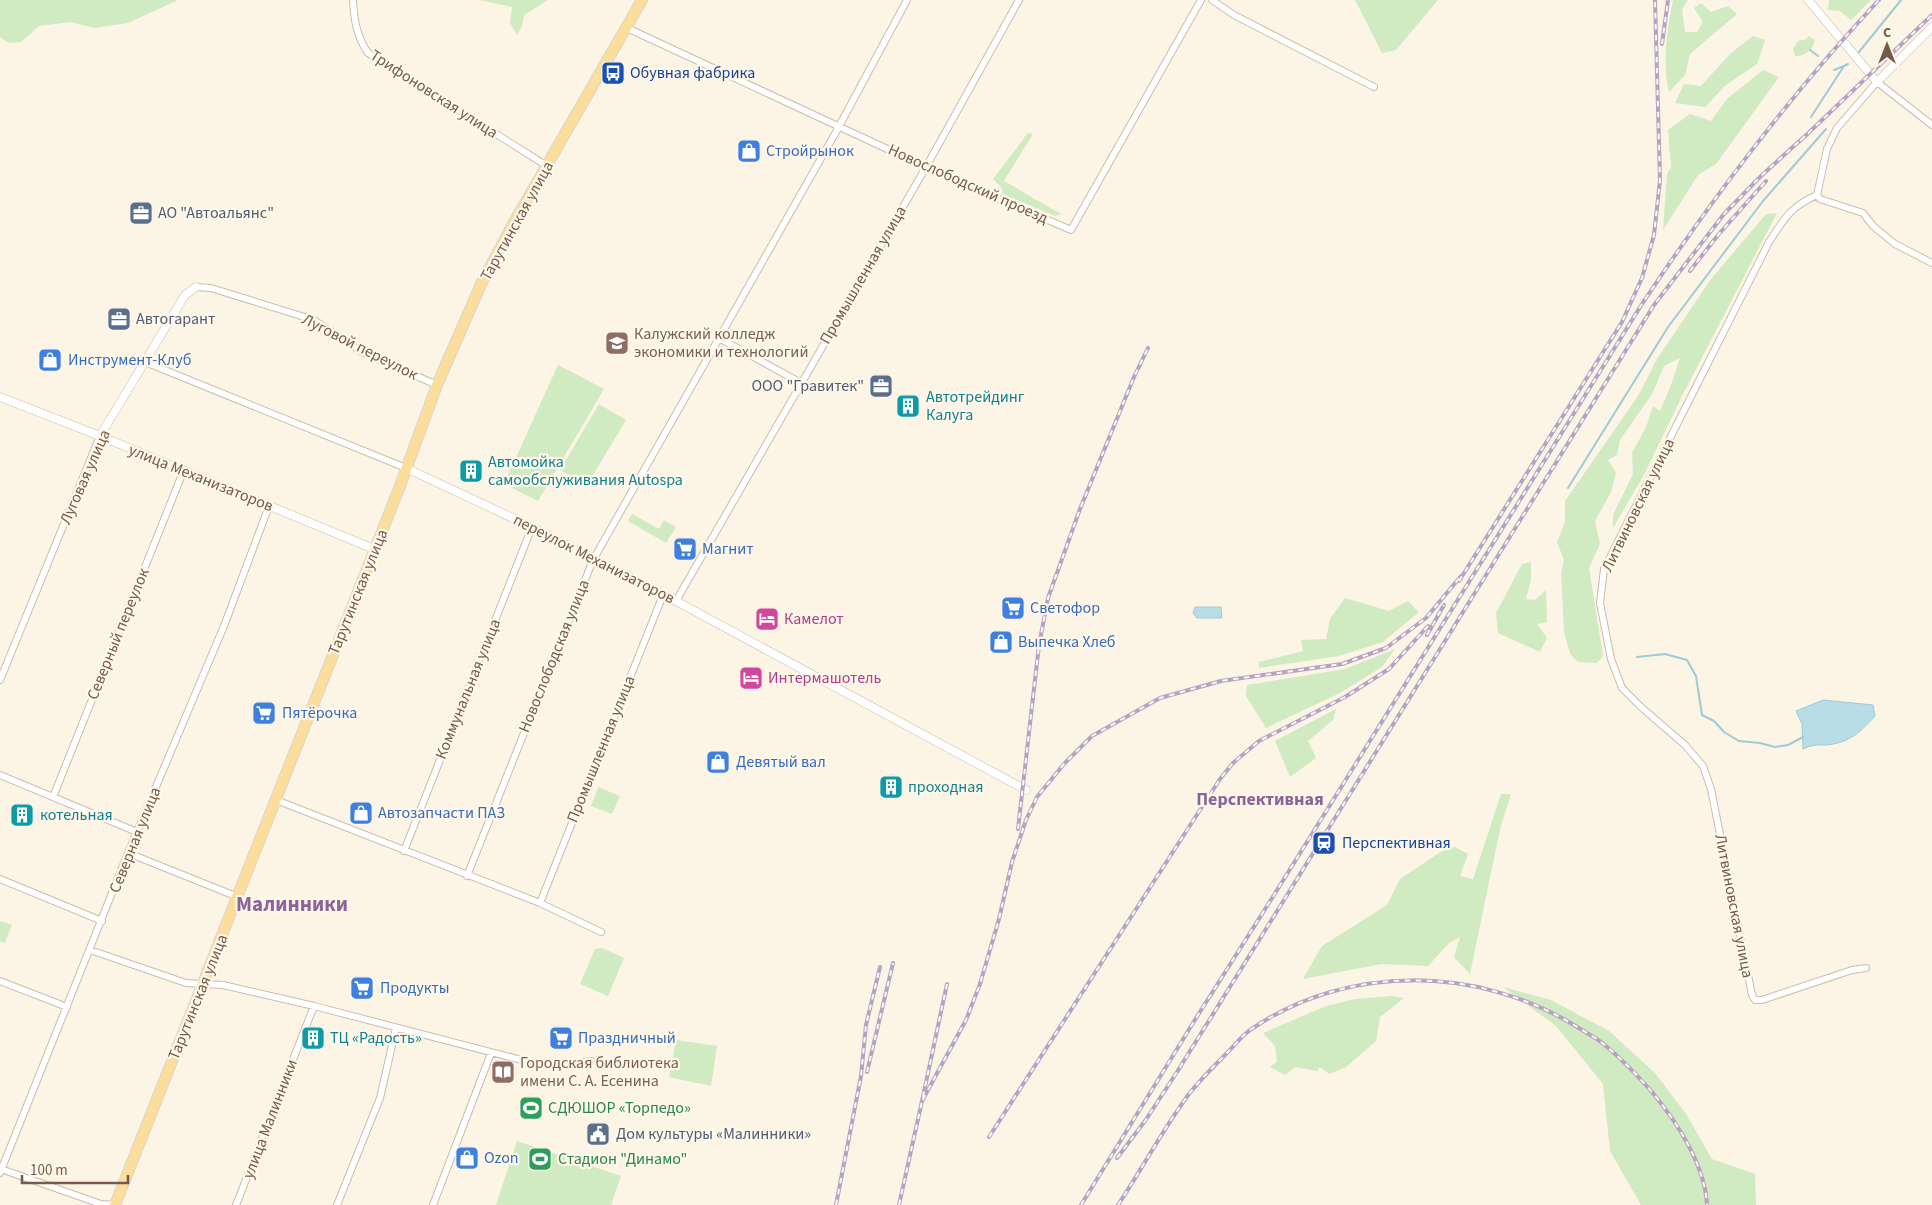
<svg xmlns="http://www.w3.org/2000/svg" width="1932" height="1205" viewBox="0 0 1932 1205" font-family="'Source Sans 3',sans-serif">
  <rect width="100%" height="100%" fill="#fcf4e4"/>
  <path fill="#d0eac2" d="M0,0H178L128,23L94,28L71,22L39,26L21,42L9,43L0,37Z
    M480,0H548L524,15L522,26L517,35L510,23L512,7Z
    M1355,0H1438L1396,50L1382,53Z
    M1673,0H1688L1682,9L1685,32H1697L1703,22L1694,8L1701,3L1711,12L1728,6L1737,14L1690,54L1685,75L1669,92C1662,62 1667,30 1673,0Z
    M1829,0H1871L1851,20L1840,11L1828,10Z
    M1753,36L1765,40L1757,64L1726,85L1705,107L1675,103L1684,84L1701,86L1731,53Z
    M1808,36L1815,40C1813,50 1805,56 1795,56L1793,49L1798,41L1807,39Z
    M1763,70L1779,77L1716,164L1698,175L1663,230L1667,174L1671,167L1668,130L1690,114L1711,121L1727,99Z
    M1028,133L1033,134L1004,181L1061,214L1055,216L1003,194L1001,187L993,179Z
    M1777,213L1682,396L1645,473L1613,528V515L1633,474L1632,453L1646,427L1653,406L1660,411L1671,385L1680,358L1664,366L1652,394L1620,440L1617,455L1608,460L1616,473L1611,492L1595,521L1600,544L1589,568L1603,656L1597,663L1578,662L1570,654L1564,632L1561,573L1564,560L1557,542L1565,522V501L1638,396L1657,359L1711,279L1766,214Z
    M558,365L604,389L538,501L504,484Z
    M599,404L626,420L587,485L560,470Z
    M632,514L659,529L664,520L676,527L666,543L628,521Z
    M1531,562V579L1526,599L1535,600L1546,590L1547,622L1537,624L1547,638L1540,652L1498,633L1496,613L1522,564Z
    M1345,598L1389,611L1408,601L1419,612L1383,642L1339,656L1259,668V662L1303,651L1301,640L1326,639L1330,619Z
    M1395,649L1382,667L1340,693L1266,728L1246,696L1247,685L1345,669Z
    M1336,709L1333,720L1308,741L1316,758L1290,777L1275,741Z
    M598,787L620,796L612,814L591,806Z
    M1501,794H1511L1500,829L1470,974L1454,957L1460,937L1448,944L1428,966L1381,964L1303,979L1322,946L1387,905L1400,879L1442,851L1455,847L1468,854L1460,876L1473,879Z
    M0,921L12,925L5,943L0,941Z
    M602,948L624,958L608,996L580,984L595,949Z
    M1503,987L1551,1000L1609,1031L1655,1073L1686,1114L1712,1159L1755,1174L1756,1205H1641L1610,1151L1603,1084L1556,1026Z
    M1392,996L1404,998L1380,1017L1376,1041L1346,1067L1329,1074L1320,1067L1317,1071L1295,1067L1285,1075L1270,1067L1277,1061L1275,1046L1263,1033L1326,1006L1355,999Z
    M676,1040L717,1046L711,1086L669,1077Z
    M517,1141L621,1176L611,1205H496Z"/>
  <path fill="#b8dde6" stroke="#9fcbd7" d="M1195,607H1221L1222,618H1197L1193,613Z
    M1823,700L1873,705L1875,716C1863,729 1852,741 1833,744C1820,747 1818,742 1803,749L1802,724L1796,711Z"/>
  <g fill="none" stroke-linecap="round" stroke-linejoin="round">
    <path stroke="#9fcbd7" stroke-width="2" d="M1810,50L1818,56
      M1859,52L1901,0
      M1834,70L1844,66
      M1811,117L1844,66L1848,64
      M1568,488L1668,327L1763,201L1826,129
      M1637,657L1665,654L1687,660L1696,676L1702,715L1714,721L1724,732L1739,741L1760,743L1775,747L1788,745L1803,737"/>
    <g stroke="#cebcaa" stroke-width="8">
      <path id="minor" d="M353,0C354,20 357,37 368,53L547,166
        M1212,0L1234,15L1374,87
        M627,28L926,167L1071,230L1201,0
        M1817,195L1820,199L1863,213L1873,226L1895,244L1932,263
        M196,287L211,288L314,320L362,352L437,385
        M719,338L801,383
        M145,362L406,468
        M676,601L926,167L1019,0
        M0,680L100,436
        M0,775L137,832
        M53,797L183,472
        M276,800L540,903L601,932
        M404,851L532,527
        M128,853L238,897
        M467,876L593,560L836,132L907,0
        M0,879L102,921
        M540,903L663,595
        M90,950L186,983L223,985L314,1006L533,1063L568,1064L591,1061
        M1866,968L1852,970L1762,1000H1755L1752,995L1711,789L1703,766L1685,745L1641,707L1622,688L1611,659L1600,603L1604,569L1769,242C1784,219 1791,206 1817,195L1827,149L1837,128L1877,82L1932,125
        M0,981L67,1007
        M1,1169L101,1204L117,1205
        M0,1173L128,853L224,626L269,506
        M236,1205L314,1006
        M337,1205L380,1098L396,1028
        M433,1205L491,1053"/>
    </g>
    <g stroke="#cebcaa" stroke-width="9">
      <path id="tertiary" d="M1808,0L1877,82L1932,27
        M0,397L100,436L374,549
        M100,436L185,295L196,287
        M406,468L532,527L676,601L1026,790"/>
    </g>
    <g stroke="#dbd4d0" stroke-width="12">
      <path id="primary" d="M115,1205L400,486L437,385L482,282L513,224L642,0"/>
    </g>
    <use href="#minor" stroke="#fff" stroke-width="6"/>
    <use href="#tertiary" stroke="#fff" stroke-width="8"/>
    <use href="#primary" stroke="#fbdd9c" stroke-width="10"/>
    <g stroke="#b7a2c6" stroke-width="4">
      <path id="rail" d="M1662,44L1668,0
        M1800,141L1932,15
        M1690,271L1718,235L1766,181
        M1459,581L1622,322L1642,278L1654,235L1660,180L1655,0
        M1427,635L1444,605
        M1018,829L1039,645L1048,598L1080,509L1134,377L1148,348
        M947,984L922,1101L966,1020L980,984L999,919L1012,862L1026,820L1037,797L1064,764L1092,736L1160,698L1221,681L1342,664L1386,648L1426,618L1461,576
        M867,1072L893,963
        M989,1137L1220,779L1233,763L1259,741L1345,697L1389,669L1428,626
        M1117,1158L1145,1121L1177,1072L1654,305L1724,214L1761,176L1805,136
        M836,1205L861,1076L866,1025L880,967
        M899,1205L922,1101
        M1081,1205L1198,1015L1274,895L1642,304C1713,197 1791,94 1879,0
        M1118,1205C1142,1169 1163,1129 1189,1094C1200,1080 1214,1066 1227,1053C1235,1045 1243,1034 1253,1028C1349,964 1476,966 1574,1025C1583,1031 1593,1036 1601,1042C1620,1057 1636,1074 1652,1092C1677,1122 1705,1165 1707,1205"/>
    </g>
    <use href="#rail" stroke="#fff8ea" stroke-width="2" stroke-dasharray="5.5" stroke-linecap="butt"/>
  </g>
  <defs>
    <g id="bus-square" transform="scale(1.25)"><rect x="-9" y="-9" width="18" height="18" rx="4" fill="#1a4fb4" stroke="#fff8ea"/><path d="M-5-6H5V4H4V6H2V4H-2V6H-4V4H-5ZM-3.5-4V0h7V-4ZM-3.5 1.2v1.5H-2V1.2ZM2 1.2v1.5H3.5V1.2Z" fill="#fff"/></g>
    <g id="shop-square" transform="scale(1.25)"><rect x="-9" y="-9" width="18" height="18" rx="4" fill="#3f7fe0" stroke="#fff8ea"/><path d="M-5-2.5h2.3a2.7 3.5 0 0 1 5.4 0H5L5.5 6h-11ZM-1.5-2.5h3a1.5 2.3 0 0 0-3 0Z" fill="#fff"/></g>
    <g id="office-square" transform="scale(1.25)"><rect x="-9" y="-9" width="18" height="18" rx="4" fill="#5c6f8a" stroke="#fff8ea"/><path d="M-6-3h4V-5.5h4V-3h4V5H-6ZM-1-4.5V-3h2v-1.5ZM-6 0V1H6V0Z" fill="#fff"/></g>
    <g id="university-square" transform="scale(1.25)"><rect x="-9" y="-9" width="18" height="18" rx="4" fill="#8d6e63" stroke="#fff8ea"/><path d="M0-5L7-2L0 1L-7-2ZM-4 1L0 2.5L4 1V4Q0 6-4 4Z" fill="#fff"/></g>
    <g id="building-square" transform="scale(1.25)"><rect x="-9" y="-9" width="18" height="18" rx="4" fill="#0f9aa8" stroke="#fff8ea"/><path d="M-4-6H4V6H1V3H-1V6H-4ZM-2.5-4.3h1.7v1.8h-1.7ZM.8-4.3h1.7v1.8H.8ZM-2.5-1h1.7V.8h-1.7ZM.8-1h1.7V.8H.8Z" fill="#fff"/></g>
    <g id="supermarket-square" transform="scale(1.25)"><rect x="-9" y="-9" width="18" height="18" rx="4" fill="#3f7fe0" stroke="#fff8ea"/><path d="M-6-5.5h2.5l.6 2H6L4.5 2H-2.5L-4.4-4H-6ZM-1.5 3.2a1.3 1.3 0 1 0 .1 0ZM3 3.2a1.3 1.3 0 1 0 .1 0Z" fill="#fff"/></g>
    <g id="hotel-square" transform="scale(1.25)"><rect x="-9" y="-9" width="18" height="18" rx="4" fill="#d1479c" stroke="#fff8ea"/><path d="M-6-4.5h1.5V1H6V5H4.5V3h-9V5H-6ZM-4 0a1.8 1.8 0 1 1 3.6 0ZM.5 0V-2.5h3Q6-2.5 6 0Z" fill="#fff"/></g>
    <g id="station-square" transform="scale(1.25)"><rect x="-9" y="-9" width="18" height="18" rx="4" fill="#1a4fb4" stroke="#fff8ea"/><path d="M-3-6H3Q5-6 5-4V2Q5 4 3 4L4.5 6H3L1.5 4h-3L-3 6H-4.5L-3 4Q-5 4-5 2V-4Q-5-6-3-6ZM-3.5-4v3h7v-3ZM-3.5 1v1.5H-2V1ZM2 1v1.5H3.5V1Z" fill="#fff"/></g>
    <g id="library-square" transform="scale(1.25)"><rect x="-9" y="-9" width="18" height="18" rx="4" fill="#8d6e63" stroke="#fff8ea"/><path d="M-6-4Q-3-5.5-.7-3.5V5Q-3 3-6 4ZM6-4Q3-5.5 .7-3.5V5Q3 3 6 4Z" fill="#fff"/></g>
    <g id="stadium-square" transform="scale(1.25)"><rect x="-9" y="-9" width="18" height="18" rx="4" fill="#2e9e5b" stroke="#fff8ea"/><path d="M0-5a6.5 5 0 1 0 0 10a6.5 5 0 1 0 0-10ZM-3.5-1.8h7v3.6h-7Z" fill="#fff"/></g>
    <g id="civic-square" transform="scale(1.25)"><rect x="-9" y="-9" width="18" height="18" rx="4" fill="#5c6f8a" stroke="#fff8ea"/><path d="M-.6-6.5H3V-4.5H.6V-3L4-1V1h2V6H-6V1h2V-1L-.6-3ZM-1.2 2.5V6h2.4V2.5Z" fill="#fff"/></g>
  </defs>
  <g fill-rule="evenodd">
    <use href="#bus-square" x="613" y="73"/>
    <use href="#shop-square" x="749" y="151"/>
    <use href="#office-square" x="141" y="213"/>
    <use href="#office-square" x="119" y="319"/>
    <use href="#university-square" x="617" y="343"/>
    <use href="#shop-square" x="50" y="360"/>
    <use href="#office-square" x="881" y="386"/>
    <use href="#building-square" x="908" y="406"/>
    <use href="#building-square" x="471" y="471"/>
    <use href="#supermarket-square" x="685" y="549"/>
    <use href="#supermarket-square" x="1013" y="608"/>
    <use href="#hotel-square" x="767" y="619"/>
    <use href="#shop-square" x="1001" y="642"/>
    <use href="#hotel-square" x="751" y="678"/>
    <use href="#supermarket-square" x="264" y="713"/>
    <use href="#shop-square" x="718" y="762"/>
    <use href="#building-square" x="891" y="787"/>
    <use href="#shop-square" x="361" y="813"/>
    <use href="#building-square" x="22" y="815"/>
    <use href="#station-square" x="1324" y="843"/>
    <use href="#supermarket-square" x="362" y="988"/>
    <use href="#building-square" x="313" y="1038"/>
    <use href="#supermarket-square" x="561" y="1038"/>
    <use href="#library-square" x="503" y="1072"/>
    <use href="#stadium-square" x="531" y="1108"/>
    <use href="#civic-square" x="598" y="1134"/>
    <use href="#shop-square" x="467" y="1158"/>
    <use href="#stadium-square" x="540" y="1159"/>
  </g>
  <g text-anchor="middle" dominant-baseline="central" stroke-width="4.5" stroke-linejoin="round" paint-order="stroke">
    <g font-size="16" fill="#164399" stroke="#fff8ea" text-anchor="start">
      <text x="630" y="73">Обувная фабрика</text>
      <text x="1342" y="843">Перспективная</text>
    </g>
    <g font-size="16" fill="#755b49" stroke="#fff8ea">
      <text transform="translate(434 94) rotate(33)">Трифоновская улица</text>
      <text transform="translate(968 184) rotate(24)">Новослободский проезд</text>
      <text transform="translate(517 221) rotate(-61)">Тарутинская улица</text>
      <text transform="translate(863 275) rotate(-60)">Промышленная улица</text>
      <text transform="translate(360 347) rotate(27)">Луговой переулок</text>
      <text transform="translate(85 477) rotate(-66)">Луговая улица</text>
      <text transform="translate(201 478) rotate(22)">улица Механизаторов</text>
      <text transform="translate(1638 505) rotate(-64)">Литвиновская улица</text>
      <text transform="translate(594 559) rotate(27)">переулок Механизаторов</text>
      <text transform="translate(358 592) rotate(-68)">Тарутинская улица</text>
      <text transform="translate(118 634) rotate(-68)">Северный переулок</text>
      <text transform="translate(554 656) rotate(-68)">Новослободская улица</text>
      <text transform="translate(468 689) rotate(-68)">Коммунальная улица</text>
      <text transform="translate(601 749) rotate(-68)">Промышленная улица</text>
      <text transform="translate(135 840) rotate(-68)">Северная улица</text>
      <text transform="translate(1734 906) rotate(79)">Литвиновская улица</text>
      <text transform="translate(198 997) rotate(-68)">Тарутинская улица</text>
      <text transform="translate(270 1119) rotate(-69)">улица Малинники</text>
    </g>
    <g font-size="16" fill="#366cbe" stroke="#fff8ea" text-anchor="start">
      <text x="766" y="151">Стройрынок</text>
      <text x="68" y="360">Инструмент-Клуб</text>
      <text x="702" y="549">Магнит</text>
      <text x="1030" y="608">Светофор</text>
      <text x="1018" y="642">Выпечка Хлеб</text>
      <text x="282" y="713">Пятёрочка</text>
      <text x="736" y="762">Девятый вал</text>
      <text x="378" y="813">Автозапчасти ПАЗ</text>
      <text x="380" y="988">Продукты</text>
      <text x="578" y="1038">Праздничный</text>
      <text x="484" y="1158">Ozon</text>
    </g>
    <g font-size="16" fill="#4e5e75" stroke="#fff8ea" text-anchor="start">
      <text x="158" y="213">АО "Автоальянс"</text>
      <text x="136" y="319">Автогарант</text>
      <text x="864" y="386" text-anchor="end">ООО "Гравитек"</text>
      <text x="616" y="1134">Дом культуры «Малинники»</text>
    </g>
    <g font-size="16" fill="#785e54" stroke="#fff8ea" text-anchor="start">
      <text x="634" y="334">Калужский колледж<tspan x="634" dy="18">экономики и технологий</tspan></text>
      <text x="520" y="1063">Городская библиотека<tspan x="520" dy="18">имени С. А. Есенина</tspan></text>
    </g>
    <g font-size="16" fill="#0d838f" stroke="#fff8ea" text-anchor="start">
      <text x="926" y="397">Автотрейдинг<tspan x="926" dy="18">Калуга</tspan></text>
      <text x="488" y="462">Автомойка<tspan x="488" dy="18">самообслуживания Autospa</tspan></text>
      <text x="908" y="787">проходная</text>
      <text x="40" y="815">котельная</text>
      <text x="330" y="1038">ТЦ «Радость»</text>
    </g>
    <g font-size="16" fill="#b23c85" stroke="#fff8ea" text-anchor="start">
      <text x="784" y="619">Камелот</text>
      <text x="768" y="678">Интермашотель</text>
    </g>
    <g font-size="16" fill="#27864d" stroke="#fff8ea" text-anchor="start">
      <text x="548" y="1108">СДЮШОР «Торпедо»</text>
      <text x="558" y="1159">Стадион "Динамо"</text>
    </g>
    <g font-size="18" font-weight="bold" fill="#8a6598" stroke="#fff8ea">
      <text x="1260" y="799">Перспективная</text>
    </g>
    <g font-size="21" font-weight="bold" fill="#8a6598" stroke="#fff8ea">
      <text x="292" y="904">Малинники</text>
    </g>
  </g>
  <g transform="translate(1887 45)" stroke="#fff8ea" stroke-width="4" paint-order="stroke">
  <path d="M0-4L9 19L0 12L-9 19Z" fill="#755b49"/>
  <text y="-8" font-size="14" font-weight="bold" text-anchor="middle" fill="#755b49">С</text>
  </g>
  <path d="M22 1175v8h106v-8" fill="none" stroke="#755b49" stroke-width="2.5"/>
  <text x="30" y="1175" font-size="15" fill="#755b49" stroke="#fff8ea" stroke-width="4" paint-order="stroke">100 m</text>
</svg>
